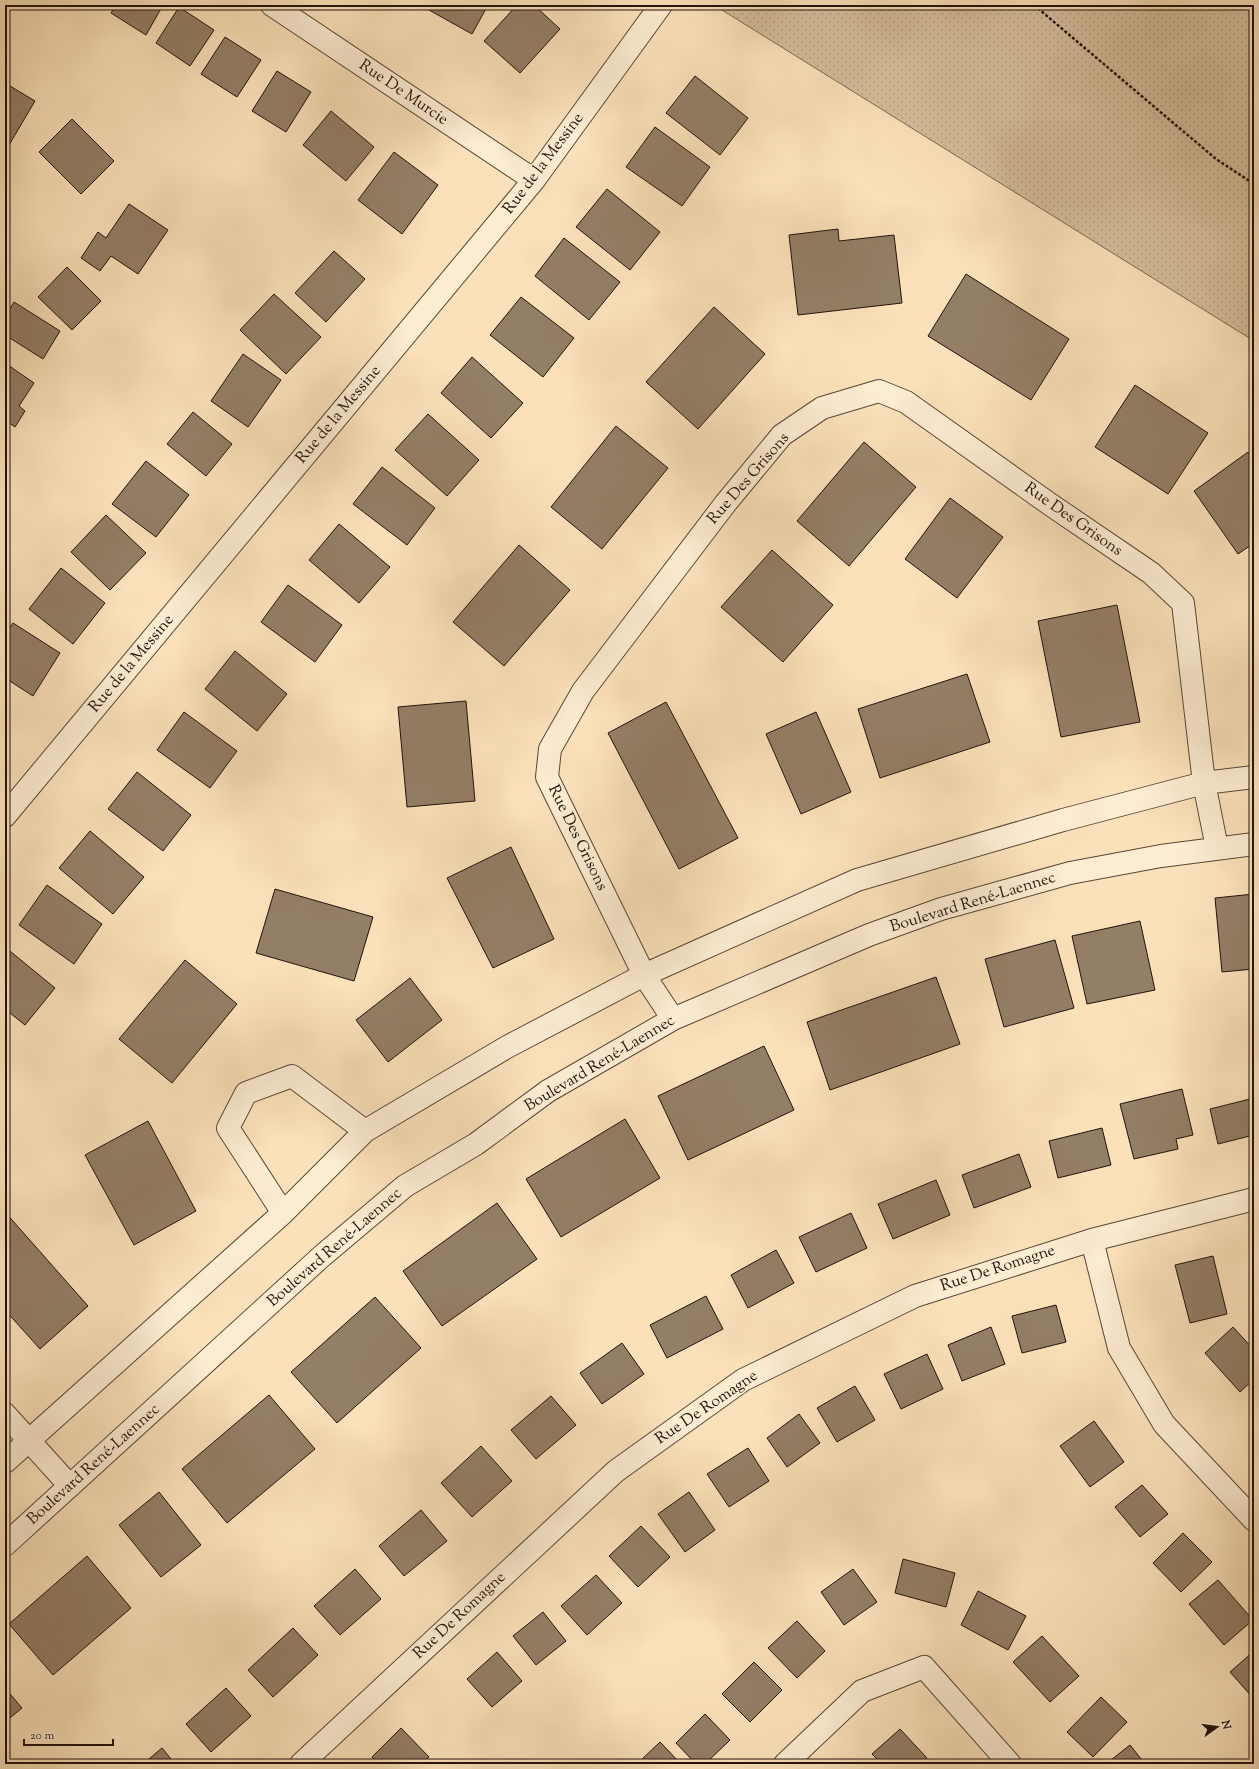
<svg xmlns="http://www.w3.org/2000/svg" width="1259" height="1769" viewBox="0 0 1259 1769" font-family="'Sorts Mill Goudy',serif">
  <defs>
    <pattern id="grass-dots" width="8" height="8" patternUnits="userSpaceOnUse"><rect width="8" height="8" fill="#d6be9c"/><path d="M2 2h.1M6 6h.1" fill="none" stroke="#b7a285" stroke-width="1.8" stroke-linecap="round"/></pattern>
  </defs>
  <rect width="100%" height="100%" fill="#fbe1ba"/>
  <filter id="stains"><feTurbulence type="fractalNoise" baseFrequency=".005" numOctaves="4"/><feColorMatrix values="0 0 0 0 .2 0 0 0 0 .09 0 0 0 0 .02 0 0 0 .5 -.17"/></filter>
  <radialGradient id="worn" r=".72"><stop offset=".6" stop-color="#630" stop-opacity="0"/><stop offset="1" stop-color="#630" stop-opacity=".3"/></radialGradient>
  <path fill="url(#grass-dots)" stroke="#7c6854" d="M714,5H1254V341Z"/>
  <path fill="#937e66" stroke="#22120c" d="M116,5H163L146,35L111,13Z
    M420,5H488L472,34Z
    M517,5H534L560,29L520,73L484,41Z
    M179,7L214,30L190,66L156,43Z
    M225,37L261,60L237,97L201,74Z
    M277,71L311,92L286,132L252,111Z
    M695,76L748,118L720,155L666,113Z
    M5,83L35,101L9,145L5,143Z
    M331,111L374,147L346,181L303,145Z
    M72,119L114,161L81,194L39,152Z
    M655,127L710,167L682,206L626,167Z
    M394,152L438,185L402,234L358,200Z
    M607,189L660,232L630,270L576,227Z
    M129,204L168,230L138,274L111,256L100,271L81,258L98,232L106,238Z
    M838,229L839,241L894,235L902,303L798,315L789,235Z
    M564,238L620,282L589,320L535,276Z
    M334,251L365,279L326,322L295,293Z
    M67,267L101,301L72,330L38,297Z
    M966,274L1069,339L1031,400L928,336Z
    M274,294L321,337L286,374L240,330Z
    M521,297L574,338L543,377L490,335Z
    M14,302L60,331L43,359L5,335V317Z
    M714,307L765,354L698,429L646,382Z
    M243,354L281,380L248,427L211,401Z
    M472,357L523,403L491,438L441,393Z
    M5,363L34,383L19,406L25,411L15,427L5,420Z
    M1135,385L1208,433L1168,494L1095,447Z
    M193,412L232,444L206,476L167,444Z
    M428,414L479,460L447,496L395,450Z
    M616,426L668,468L602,549L551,507Z
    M864,442L916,487L849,566L797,521Z
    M1248,452L1254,461V543L1238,554L1194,491Z
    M146,461L189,495L156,537L112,504Z
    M382,467L435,508L407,545L353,504Z
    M950,498L1003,537L957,598L905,559Z
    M106,515L146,553L110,590L71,552Z
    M339,524L390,567L359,603L309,560Z
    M519,545L570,590L504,666L453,622Z
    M772,550L833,605L783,662L721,607Z
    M61,568L105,603L73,644L29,609Z
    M288,585L342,625L315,662L261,622Z
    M1117,605L1140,722L1061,737L1038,621Z
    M13,623L60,653L33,696L5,678V635Z
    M235,651L287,694L257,731L205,689Z
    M967,674L990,742L880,778L858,709Z
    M466,701L475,801L407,807L398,707Z
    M666,702L738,838L679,869L608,733Z
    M184,712L237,751L210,788L157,750Z
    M816,712L851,792L801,814L766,734Z
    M137,772L191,815L163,851L108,809Z
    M90,831L144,877L113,914L59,868Z
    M511,847L554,939L493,968L447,878Z
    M47,885L102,924L74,964L19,925Z
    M275,889L373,917L354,981L256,953Z
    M1254,894V969L1222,972L1215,898Z
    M1140,921L1155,990L1087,1004L1072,936Z
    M1055,940L1074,1008L1004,1027L985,959Z
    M5,947L55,988L25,1025L5,1009Z
    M185,960L237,1004L172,1083L119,1039Z
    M936,977L960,1044L830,1090L807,1022Z
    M410,978L442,1020L388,1062L356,1020Z
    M764,1046L794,1110L688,1160L658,1096Z
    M1182,1089L1193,1135L1176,1139L1178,1149L1134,1159L1120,1104Z
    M1254,1098V1135L1218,1144L1210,1109Z
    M625,1119L660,1178L561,1237L526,1179Z
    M148,1121L196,1211L134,1245L85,1155Z
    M1102,1128L1111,1165L1058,1178L1049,1141Z
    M1019,1154L1031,1187L974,1208L962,1175Z
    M936,1180L950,1215L893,1239L878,1204Z
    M497,1203L537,1259L442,1326L403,1271Z
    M5,1212L88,1306L40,1349L5,1310Z
    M851,1213L867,1248L816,1272L799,1237Z
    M776,1250L794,1283L748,1308L731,1275Z
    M1213,1256L1227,1314L1190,1323L1175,1265Z
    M706,1296L723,1329L667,1358L650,1325Z
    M375,1297L421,1348L337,1423L291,1372Z
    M1056,1305L1066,1342L1022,1353L1012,1316Z
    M991,1327L1005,1364L962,1381L948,1345Z
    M1233,1327L1254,1350V1379L1240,1392L1205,1353Z
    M622,1343L644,1374L602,1404L580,1373Z
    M927,1354L943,1389L901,1409L884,1374Z
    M855,1386L875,1420L837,1442L817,1408Z
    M269,1395L315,1449L227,1523L182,1469Z
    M551,1396L576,1425L536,1459L511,1430Z
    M799,1414L820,1443L787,1467L767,1438Z
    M1094,1421L1124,1462L1090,1487L1060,1446Z
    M481,1446L512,1481L472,1517L441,1483Z
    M748,1448L769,1481L729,1507L707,1474Z
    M1142,1485L1168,1514L1140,1537L1115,1507Z
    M159,1492L201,1545L161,1577L119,1525Z
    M689,1492L715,1530L685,1552L658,1514Z
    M421,1510L447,1541L404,1576L379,1546Z
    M641,1526L670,1557L638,1587L609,1556Z
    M1183,1533L1212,1562L1181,1592L1153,1563Z
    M87,1556L131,1608L53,1675L9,1624Z
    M903,1559L955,1573L946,1607L895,1593Z
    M355,1569L381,1599L340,1635L314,1606Z
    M853,1569L877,1602L844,1625L821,1592Z
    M596,1575L622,1603L587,1635L561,1606Z
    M1218,1580L1253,1620L1224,1645L1189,1604Z
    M978,1591L1026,1616L1008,1650L961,1625Z
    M543,1612L566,1641L536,1665L513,1636Z
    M797,1621L825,1651L797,1678L768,1648Z
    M293,1628L318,1655L273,1697L248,1670Z
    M1042,1636L1079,1676L1050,1702L1013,1662Z
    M1254,1651V1697L1253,1698L1230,1672Z
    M497,1652L522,1681L492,1707L467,1679Z
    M754,1662L782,1690L750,1722L722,1694Z
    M5,1688L22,1708L5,1722Z
    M226,1688L251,1716L211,1752L186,1724Z
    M1101,1697L1127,1722L1093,1757L1067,1732Z
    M705,1714L730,1740L705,1764H696L676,1743Z
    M401,1728L429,1757L421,1764H378L372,1757Z
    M900,1729L927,1758L921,1764H882L872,1754Z
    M660,1742L681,1764H637Z
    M1130,1745L1145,1764H1106Z
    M162,1748L175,1764H143Z"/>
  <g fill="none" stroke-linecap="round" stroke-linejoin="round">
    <g stroke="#584638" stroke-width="24">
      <path id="minor" d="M272,5L534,180
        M5,816L534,180L661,5
        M673,1019L644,975L547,777L550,749L583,691L725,504L782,435L822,408L879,391L906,402L1051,505L1151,573L1183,603L1204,783L1217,848
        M283,1213L228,1128L246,1093L292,1076L365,1131
        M1092,1240L1119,1348L1164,1424L1254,1520
        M5,1414L70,1486
        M5,1462L283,1213L365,1131L507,1047L644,975L857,880L1063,820L1204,783L1254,777
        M5,1545L322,1256L405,1186L476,1144L548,1091L673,1019L869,935L941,909L1070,873L1161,856L1254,844
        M301,1764L616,1471L743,1380L915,1296L1092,1240L1254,1199
        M785,1764L862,1691L924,1667L1010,1764"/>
    </g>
    <path stroke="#22120c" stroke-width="2.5" stroke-dasharray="3 2" stroke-linecap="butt" d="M1034,5L1216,159L1254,184"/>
    <use href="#minor" stroke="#fcecd2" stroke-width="22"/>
  </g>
  <g text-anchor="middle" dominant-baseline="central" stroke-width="3" stroke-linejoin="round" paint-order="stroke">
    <g font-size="16" fill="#22120c" stroke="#fcecd2">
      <text transform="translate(403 93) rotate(34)">Rue De Murcie</text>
      <text transform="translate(544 164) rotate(-53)">Rue de la Messine</text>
      <text transform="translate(339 415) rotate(-50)">Rue de la Messine</text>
      <text transform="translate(749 479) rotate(-49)">Rue Des Grisons</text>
      <text transform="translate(1073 520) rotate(35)">Rue Des Grisons</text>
      <text transform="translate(132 664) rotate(-50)">Rue de la Messine</text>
      <text transform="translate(577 838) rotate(64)">Rue Des Grisons</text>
      <text transform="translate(973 903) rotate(-17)">Boulevard René-Laennec</text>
      <text transform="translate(600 1064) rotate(-31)">Boulevard René-Laennec</text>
      <text transform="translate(335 1248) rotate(-41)">Boulevard René-Laennec</text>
      <text transform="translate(998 1269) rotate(-18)">Rue De Romagne</text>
      <text transform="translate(707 1408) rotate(-34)">Rue De Romagne</text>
      <text transform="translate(94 1465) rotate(-42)">Boulevard René-Laennec</text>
      <text transform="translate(460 1616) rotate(-43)">Rue De Romagne</text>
    </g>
  </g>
  <rect width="1259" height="1769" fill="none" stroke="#fbe1ba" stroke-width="20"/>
  <rect x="6" y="6" width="1247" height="1757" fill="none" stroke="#22120c" stroke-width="2"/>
  <rect x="10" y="10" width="1239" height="1749" fill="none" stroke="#22120c"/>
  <g transform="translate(1217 1727) rotate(76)" stroke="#fcecd2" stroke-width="3" paint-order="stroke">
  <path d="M0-3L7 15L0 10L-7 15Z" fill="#22120c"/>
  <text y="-6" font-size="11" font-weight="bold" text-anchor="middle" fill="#22120c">N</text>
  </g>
  <path d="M24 1739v6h89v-6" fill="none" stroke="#22120c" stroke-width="2"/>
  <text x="30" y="1739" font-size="12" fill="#22120c" stroke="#fcecd2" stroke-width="3" paint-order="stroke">20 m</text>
  <rect width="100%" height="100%" filter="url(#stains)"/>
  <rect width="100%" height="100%" fill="url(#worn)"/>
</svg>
